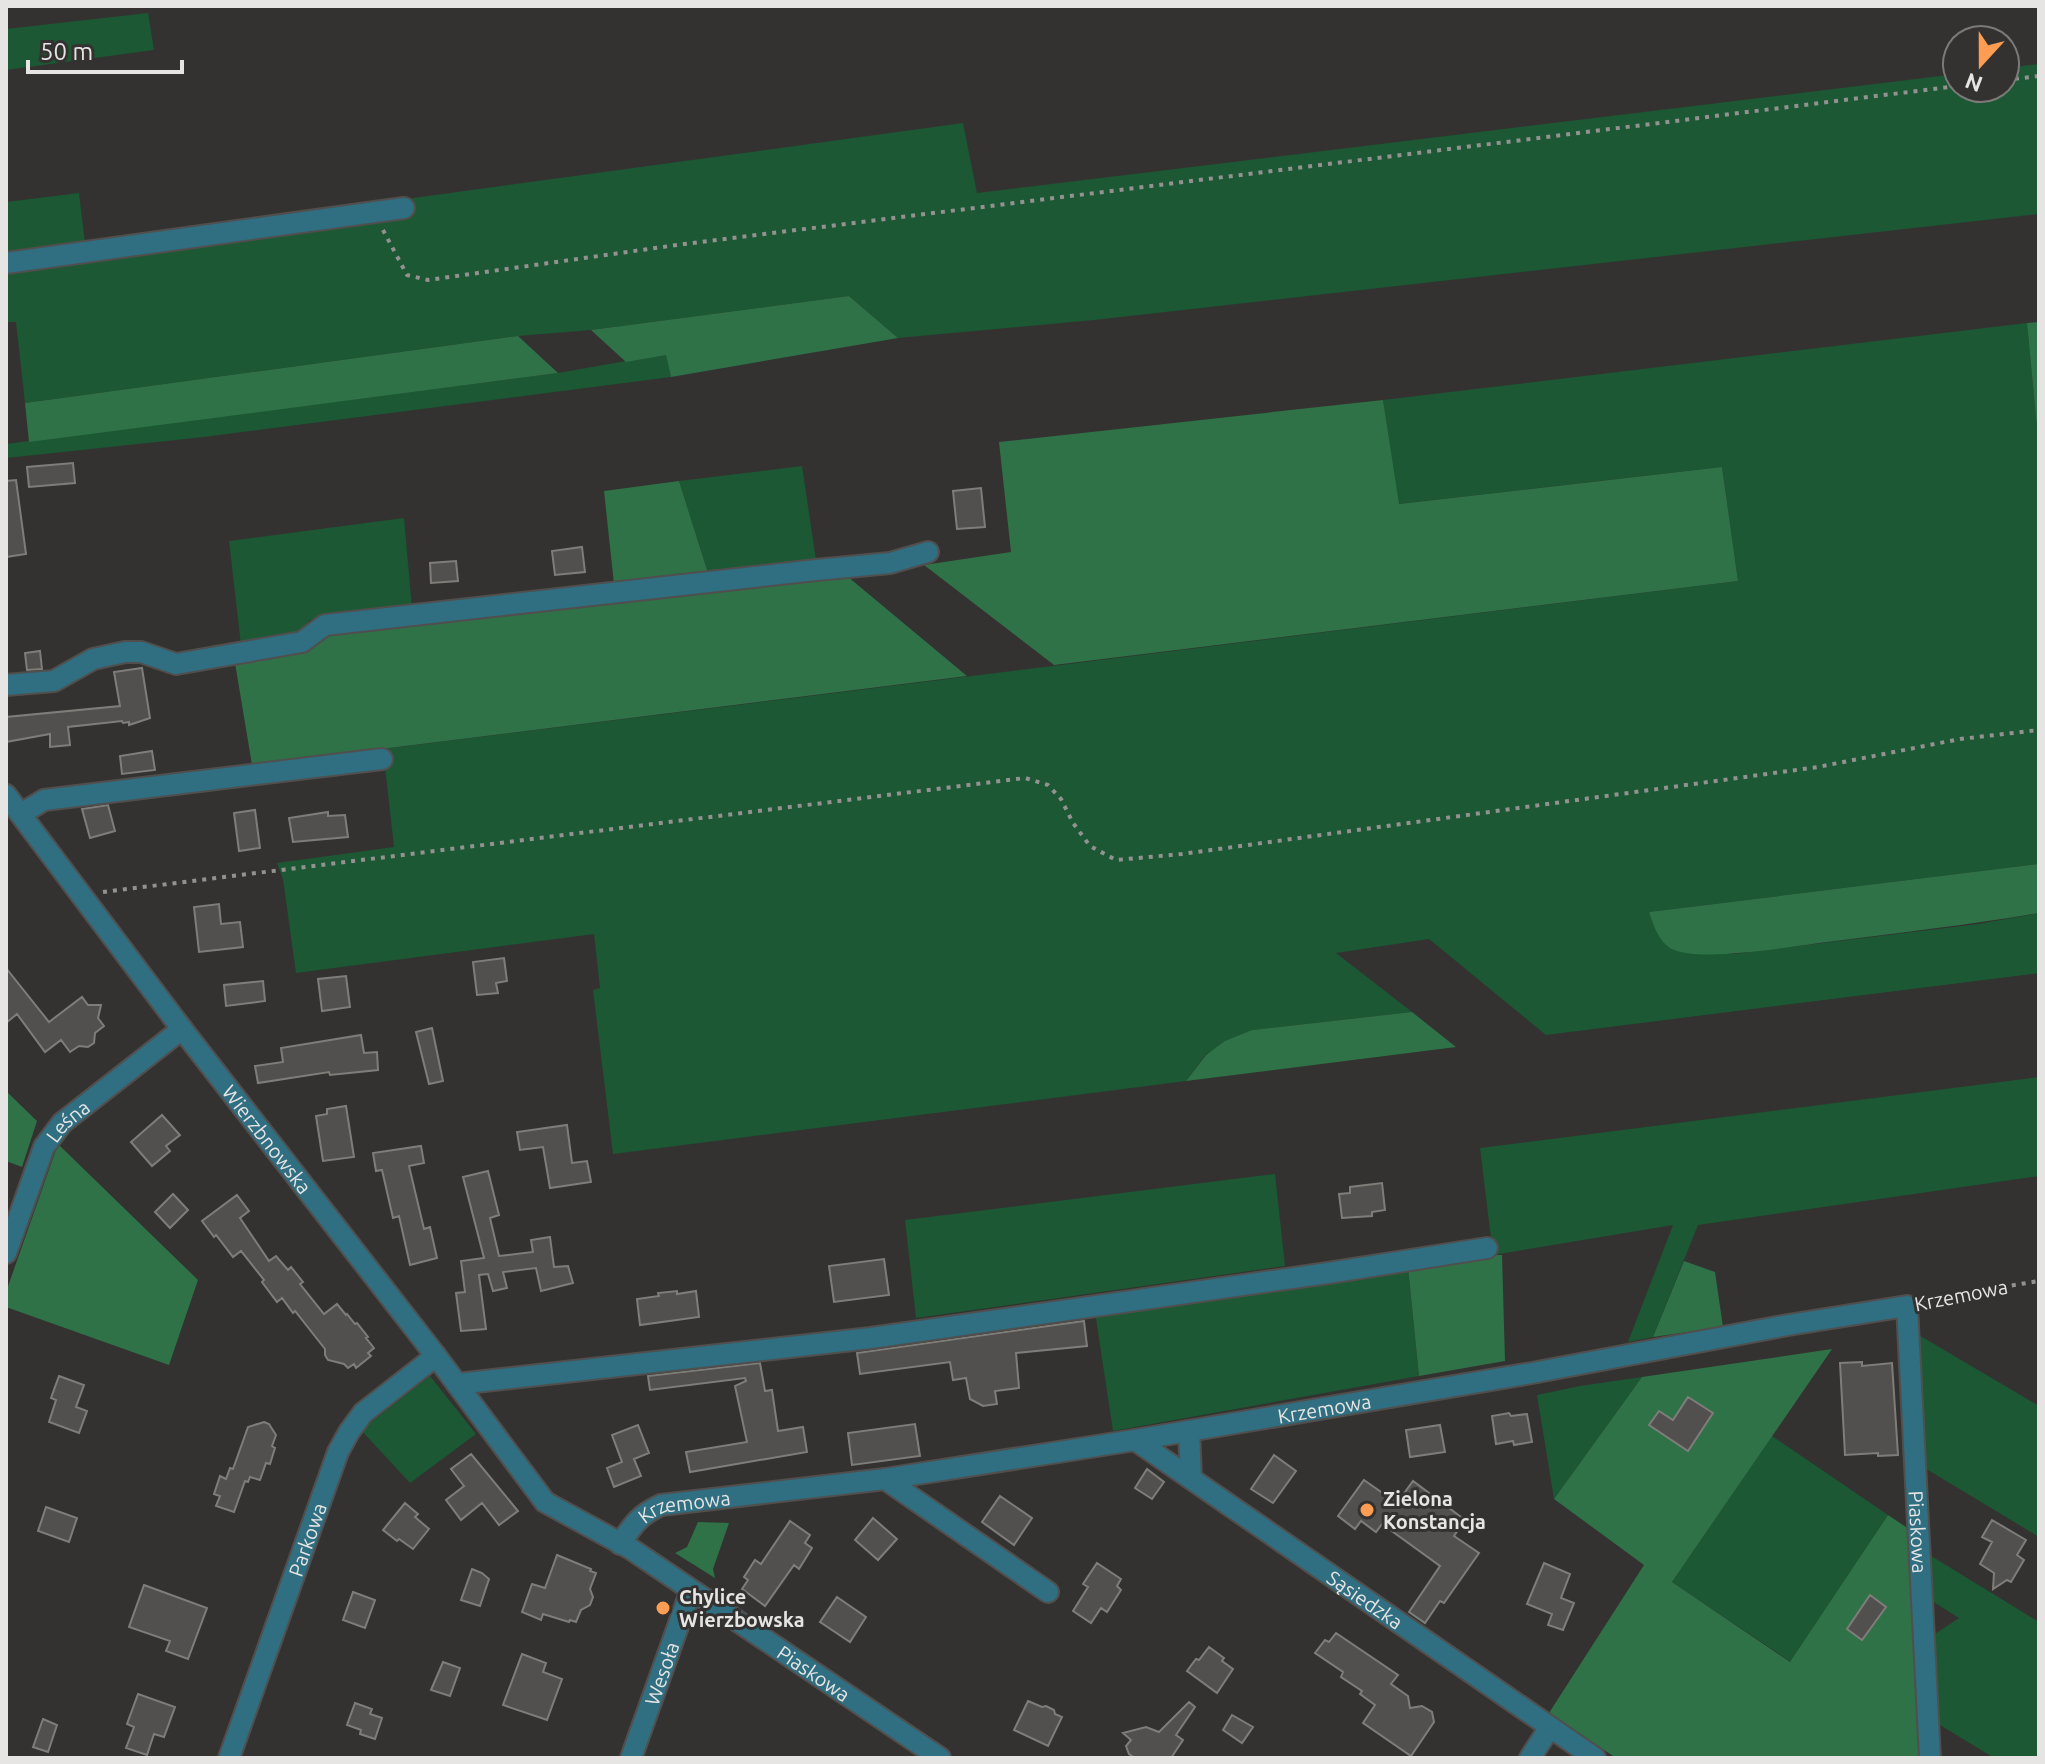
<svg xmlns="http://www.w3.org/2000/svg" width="2045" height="1764" viewBox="0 0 2045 1764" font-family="Ubuntu,sans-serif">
  <rect width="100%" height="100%" fill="#333230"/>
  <path fill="#1b5833" d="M148,13L154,50L6,70V29Z
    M2039,64V214L1094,320L898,338L849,296L591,330L518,336L25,403L16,322H6V270L406,199L963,123L977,193L1957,74V88H2005V68Z
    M79,193L85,243L6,254V202Z
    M2027,323L2037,426L2039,427V864L1649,912L1685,952L1734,954L1978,924L2039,913V973L1546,1035L1429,939L1336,953L1412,1012L1252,1030L1206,1054L1186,1081L613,1154L593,990L600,988L594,934L296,973L283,879L277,863L394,847L383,749L1738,581L1722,467L1398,504L1383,400Z
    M666,354L671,377L204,437L6,458V444L558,373Z
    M802,466L816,560L708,573L679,481Z
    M404,518L412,608L310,620L295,637L241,645L229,541Z
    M2039,1077V1176L1698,1225L1653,1337L1628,1342L1673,1225L1493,1255L1480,1148Z
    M1275,1174L1285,1266L916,1318L905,1220Z
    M1408,1267L1419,1376L1113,1431L1095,1312Z
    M1917,1334L2039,1406V1537L1923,1467Z
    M430,1376L476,1434L410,1483L361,1430Z
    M1642,1377L1554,1499L1537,1395L1580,1386Z
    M1772,1436L1888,1515L1791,1662L1672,1582Z
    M1923,1551L2039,1622V1758H1994L1940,1725L1935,1634L1959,1618L1927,1598Z"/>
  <path fill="#2f7248" d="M849,296L898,338L671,377L666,355L626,362L591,330Z
    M2039,322V427H2037L2027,323Z
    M518,336L558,373L29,442L25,403Z
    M1383,400L1399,504L1722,467L1738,581L1054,665L924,565L1011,552L999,442Z
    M679,481L708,573L614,584L604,491Z
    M841,571L967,676L252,765L235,663L322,636Z
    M2039,864V913C1969,925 1898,933 1827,942C1794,946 1697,964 1670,948C1658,940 1653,924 1649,912Z
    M1412,1012L1456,1047L1186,1081L1206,1055L1225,1041L1252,1030Z
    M6,1091L37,1121L22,1167L6,1161Z
    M58,1144L198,1280L169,1365L6,1307V1292Z
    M1493,1255H1502L1505,1361L1419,1376L1408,1267Z
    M1684,1261L1715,1272L1723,1327L1653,1337Z
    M1832,1349L1672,1582L1790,1662L1888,1515L1909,1529L1921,1758H1616L1549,1713L1644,1565L1554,1499L1642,1377Z
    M698,1522L729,1523L713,1569L715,1578L675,1553L687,1547Z"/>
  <path fill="#52504e" stroke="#7e7d7a" stroke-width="2" d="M73,463L75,483L29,487L27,467Z
    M16,480L26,554L6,557V481Z
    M981,488L985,527L957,529L953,491Z
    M582,547L585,572L555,575L552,551Z
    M456,561L458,581L431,583L430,563Z
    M40,651L42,669L27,670L25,653Z
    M142,668L150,718L129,725V722L123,723L122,721L68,727L70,745L50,747V734L6,742V717L120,706L114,672Z
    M152,751L155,770L122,774L120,756Z
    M108,805L115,831L90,838L82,809Z
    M255,810L260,848L239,851L234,813Z
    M328,812V816L345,815L348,837L293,842L289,818Z
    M219,904L221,924L240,922L243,947L199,952L194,907Z
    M504,958L507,981L496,983L498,993L477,995L473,962Z
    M6,968L49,1022L82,997L88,1005H101L98,1018L104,1026L95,1033L94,1043L88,1047L79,1046L70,1052L61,1040L45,1052L17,1014L6,1023Z
    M346,976L350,1007L322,1011L318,979Z
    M263,981L265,1001L226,1006L224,985Z
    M432,1028L443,1081L429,1084L416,1032Z
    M361,1035L364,1053L377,1052L378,1070L330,1075L329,1072L258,1083L255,1066L283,1062L281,1048Z
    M346,1106L354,1157L323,1161L316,1116L327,1114V1109Z
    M162,1115L180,1135L166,1146L170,1151L152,1166L131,1142Z
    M567,1125L572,1163L587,1161L591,1182L550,1188L543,1147L520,1150L517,1132Z
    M421,1146L424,1163L409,1166L424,1229L430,1227L437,1258L410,1265L399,1216L393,1218L382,1170L376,1171L373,1153Z
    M488,1171L499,1215L490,1218L499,1256L533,1252L531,1240L550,1237L554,1267L568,1266L573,1283L541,1291L536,1268L503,1272L507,1288L493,1291L488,1274L479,1275L486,1329L461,1331L456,1293L465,1292L461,1261L484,1258L463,1177Z
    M1382,1183L1385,1210L1372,1212V1216L1342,1218L1339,1194L1350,1193V1187Z
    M173,1194L188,1210L170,1228L155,1212Z
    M237,1195L249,1211L240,1218L269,1261L276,1256L288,1270L291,1267L303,1282L300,1284L324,1314L337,1304L346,1315L347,1314L355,1324L357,1323L368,1337L366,1338L374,1348L368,1353L371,1356L356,1368L354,1364L348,1368L344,1364L328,1360L325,1355V1349L295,1311L293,1313L282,1298L277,1302L262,1282L264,1280L241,1251L233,1257L216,1235L214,1237L202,1221Z
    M884,1259L889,1295L834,1302L829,1266Z
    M677,1291V1294L696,1291L699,1317L640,1325L637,1299L659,1296L658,1293Z
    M1084,1321L1087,1346L1016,1353L1019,1388L995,1391L997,1404L983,1406L970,1399L966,1378L953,1380L950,1362L860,1374L857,1353Z
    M1862,1362V1366L1892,1363L1898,1455L1878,1456V1453L1845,1455L1840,1363Z
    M760,1363L765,1391L772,1390L778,1431L803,1427L807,1452L690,1472L686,1452L747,1442L735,1386L746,1381L745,1378L650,1390L648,1376Z
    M59,1376L84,1385L76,1407L87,1411L79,1433L49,1422L56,1400L51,1398Z
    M1688,1397L1713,1413L1688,1451L1649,1425L1659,1411L1673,1420Z
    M1509,1413L1511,1416L1527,1414L1532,1442L1514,1445L1513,1441L1496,1444L1492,1416Z
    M264,1422L269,1424L276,1435L272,1446L275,1448L270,1464L266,1463L260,1480L250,1477L248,1482L245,1481L234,1512L216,1506L220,1496L214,1494L220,1476L226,1479L230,1468L233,1469L248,1427Z
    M915,1424L920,1456L852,1465L848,1433Z
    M638,1425L649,1453L634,1459L641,1476L614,1487L607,1468L622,1462L612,1435Z
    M1440,1425L1445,1452L1410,1457L1406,1430Z
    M471,1454L518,1511L499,1525L482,1503L461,1520L446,1500L464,1486L451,1469Z
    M1274,1455L1296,1471L1273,1503L1251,1489Z
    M1147,1469L1164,1482L1152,1499L1135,1488Z
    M1364,1480L1397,1503L1413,1481L1465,1520L1454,1536L1479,1553L1444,1603L1440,1601L1425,1623L1409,1612L1440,1566L1382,1524L1376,1532L1361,1521L1355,1529L1338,1516Z
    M1000,1496L1032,1518L1014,1545L982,1522Z
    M405,1503L418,1514L415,1517L429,1529L413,1549L399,1539L397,1541L383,1530Z
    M46,1507L77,1518L69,1542L38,1531Z
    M873,1518L897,1539L878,1560L855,1540Z
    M1992,1520L2026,1540L2017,1555L2024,1560L2011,1582L2007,1580L1993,1589L1994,1573L1980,1564L1992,1542L1982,1537Z
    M790,1521L810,1535L805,1543L812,1548L799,1569L794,1565L765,1606L742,1589L748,1580L744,1577L755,1560L761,1564Z
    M557,1555L591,1569L590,1571L596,1573L590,1589L593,1597L590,1605L581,1610L576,1622L570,1620L569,1622L543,1614L541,1620L522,1612L532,1584L545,1588Z
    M1097,1563L1121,1579L1117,1586L1121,1590L1107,1612L1101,1608L1091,1623L1073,1611L1088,1587L1083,1584Z
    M1544,1563L1570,1574L1561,1598L1574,1603L1563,1630L1548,1625L1552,1614L1527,1604Z
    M472,1569L482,1573L489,1579L480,1606L461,1600Z
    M144,1585L207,1608L188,1659L166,1651L170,1641L129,1627Z
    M353,1592L375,1600L365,1628L343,1620Z
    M1870,1595L1886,1607L1862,1640L1847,1629Z
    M837,1597L866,1617L850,1642L820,1622Z
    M1336,1633L1398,1675L1391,1684L1408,1696L1410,1708L1422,1706L1432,1712L1434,1722L1411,1756L1363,1723L1375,1705L1360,1694L1362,1691L1341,1677L1343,1672L1315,1653L1325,1640L1329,1642Z
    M1209,1647L1224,1658L1222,1661L1233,1669L1217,1693L1187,1671L1196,1659L1199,1660Z
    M522,1654L546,1663L543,1672L562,1679L547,1720L503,1705Z
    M443,1662L460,1668L450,1696L431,1690Z
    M138,1694L175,1707L164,1737L154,1734L147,1755L126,1748L134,1727L127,1724Z
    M1028,1701L1042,1707L1046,1706L1054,1710L1055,1714L1062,1717L1048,1746L1014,1730Z
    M1189,1702L1195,1707L1176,1735L1183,1740L1171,1758H1135L1129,1754L1126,1746L1131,1740L1123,1733L1146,1727L1159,1732Z
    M355,1703L372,1709L370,1714L382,1718L375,1739L360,1734L361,1730L347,1725Z
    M1232,1715L1253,1727L1242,1743L1223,1730Z
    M43,1719L57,1725L48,1752L33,1747Z"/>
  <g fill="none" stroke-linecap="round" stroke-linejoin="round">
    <g stroke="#504f4d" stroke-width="24">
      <g id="minor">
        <path d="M6,263L404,208"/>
        <path d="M6,685L54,681L93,659L125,652H141L176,664L302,642L325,625L816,570L890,563L928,552"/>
        <path id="s1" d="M6,795L182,1029L436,1356L545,1502L631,1549L940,1758"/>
        <path d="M21,814L44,800L382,759"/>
        <path id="s2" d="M6,1253L44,1147L62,1123L182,1029"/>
        <path d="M457,1384L871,1338L1328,1273L1487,1248"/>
        <path d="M1189,1431L1191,1478"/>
        <path id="s3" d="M1135,1440L1595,1758"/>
        <path d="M885,1479L1048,1592"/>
        <path id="s4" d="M620,1544C633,1525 639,1515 661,1505L885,1479L1135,1440L1532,1373L1788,1325L1907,1306L1930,1758"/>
        <path id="s5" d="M229,1758L338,1452L349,1432L363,1413L436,1356"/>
        <path id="s6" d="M631,1758L691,1590"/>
        <path d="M1530,1758L1550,1727"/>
      </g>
    </g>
    <path stroke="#939290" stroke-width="4" stroke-dasharray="4 6" stroke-linecap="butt" d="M2005,80L2039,76
      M383,230L407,275L428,280L684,244L1957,86
      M103,892L1025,778L1048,785L1061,799L1073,823L1090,846L1116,860L1182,854L1818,767L1960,739L2039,730
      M1923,1300L2039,1281"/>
    <use href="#minor" stroke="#306e81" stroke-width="20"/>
  </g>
  <g fill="#fd9d54" stroke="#333230" stroke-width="3">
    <circle cx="1367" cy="1510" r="8"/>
    <circle cx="663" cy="1608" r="8"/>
  </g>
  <g text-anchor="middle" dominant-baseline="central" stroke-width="6" stroke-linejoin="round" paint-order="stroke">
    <g font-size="20" fill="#e6e5e3" stroke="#333230">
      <text stroke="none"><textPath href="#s2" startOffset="148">Leśna</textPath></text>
      <text stroke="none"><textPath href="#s1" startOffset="432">Wierzbnowska</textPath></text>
      <text transform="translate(1961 1295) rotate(-11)">Krzemowa</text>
      <text stroke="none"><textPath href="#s4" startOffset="728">Krzemowa</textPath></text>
      <text stroke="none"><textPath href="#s4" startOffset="80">Krzemowa</textPath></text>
      <text stroke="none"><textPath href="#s4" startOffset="1546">Piaskowa</textPath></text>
      <text stroke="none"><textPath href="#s5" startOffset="232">Parkowa</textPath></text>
      <text stroke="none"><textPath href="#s3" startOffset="280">Sąsiedzka</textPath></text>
      <text stroke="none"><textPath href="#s1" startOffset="1208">Piaskowa</textPath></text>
      <text stroke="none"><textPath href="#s6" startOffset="90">Wesoła</textPath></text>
    </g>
    <g font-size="20" font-weight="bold" fill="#e6e5e3" stroke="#333230" text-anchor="start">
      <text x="1383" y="1498">Zielona<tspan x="1383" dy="23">Konstancja</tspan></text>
      <text x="679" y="1596">Chylice<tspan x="679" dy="23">Wierzbowska</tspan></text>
    </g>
  </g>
  <rect width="2045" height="1764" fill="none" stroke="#e6e5e3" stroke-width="16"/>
  <g transform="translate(1981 64) rotate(201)"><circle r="38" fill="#333230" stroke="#7b7a78" stroke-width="2"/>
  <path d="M0-6L14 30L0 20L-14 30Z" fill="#fd9d54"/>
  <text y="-12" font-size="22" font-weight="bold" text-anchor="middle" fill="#e6e5e3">N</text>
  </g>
  <path d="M28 60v12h154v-12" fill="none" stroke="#e6e5e3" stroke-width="4"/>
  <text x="40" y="60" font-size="24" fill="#e6e5e3" stroke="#333230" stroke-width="6" paint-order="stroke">50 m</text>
</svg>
